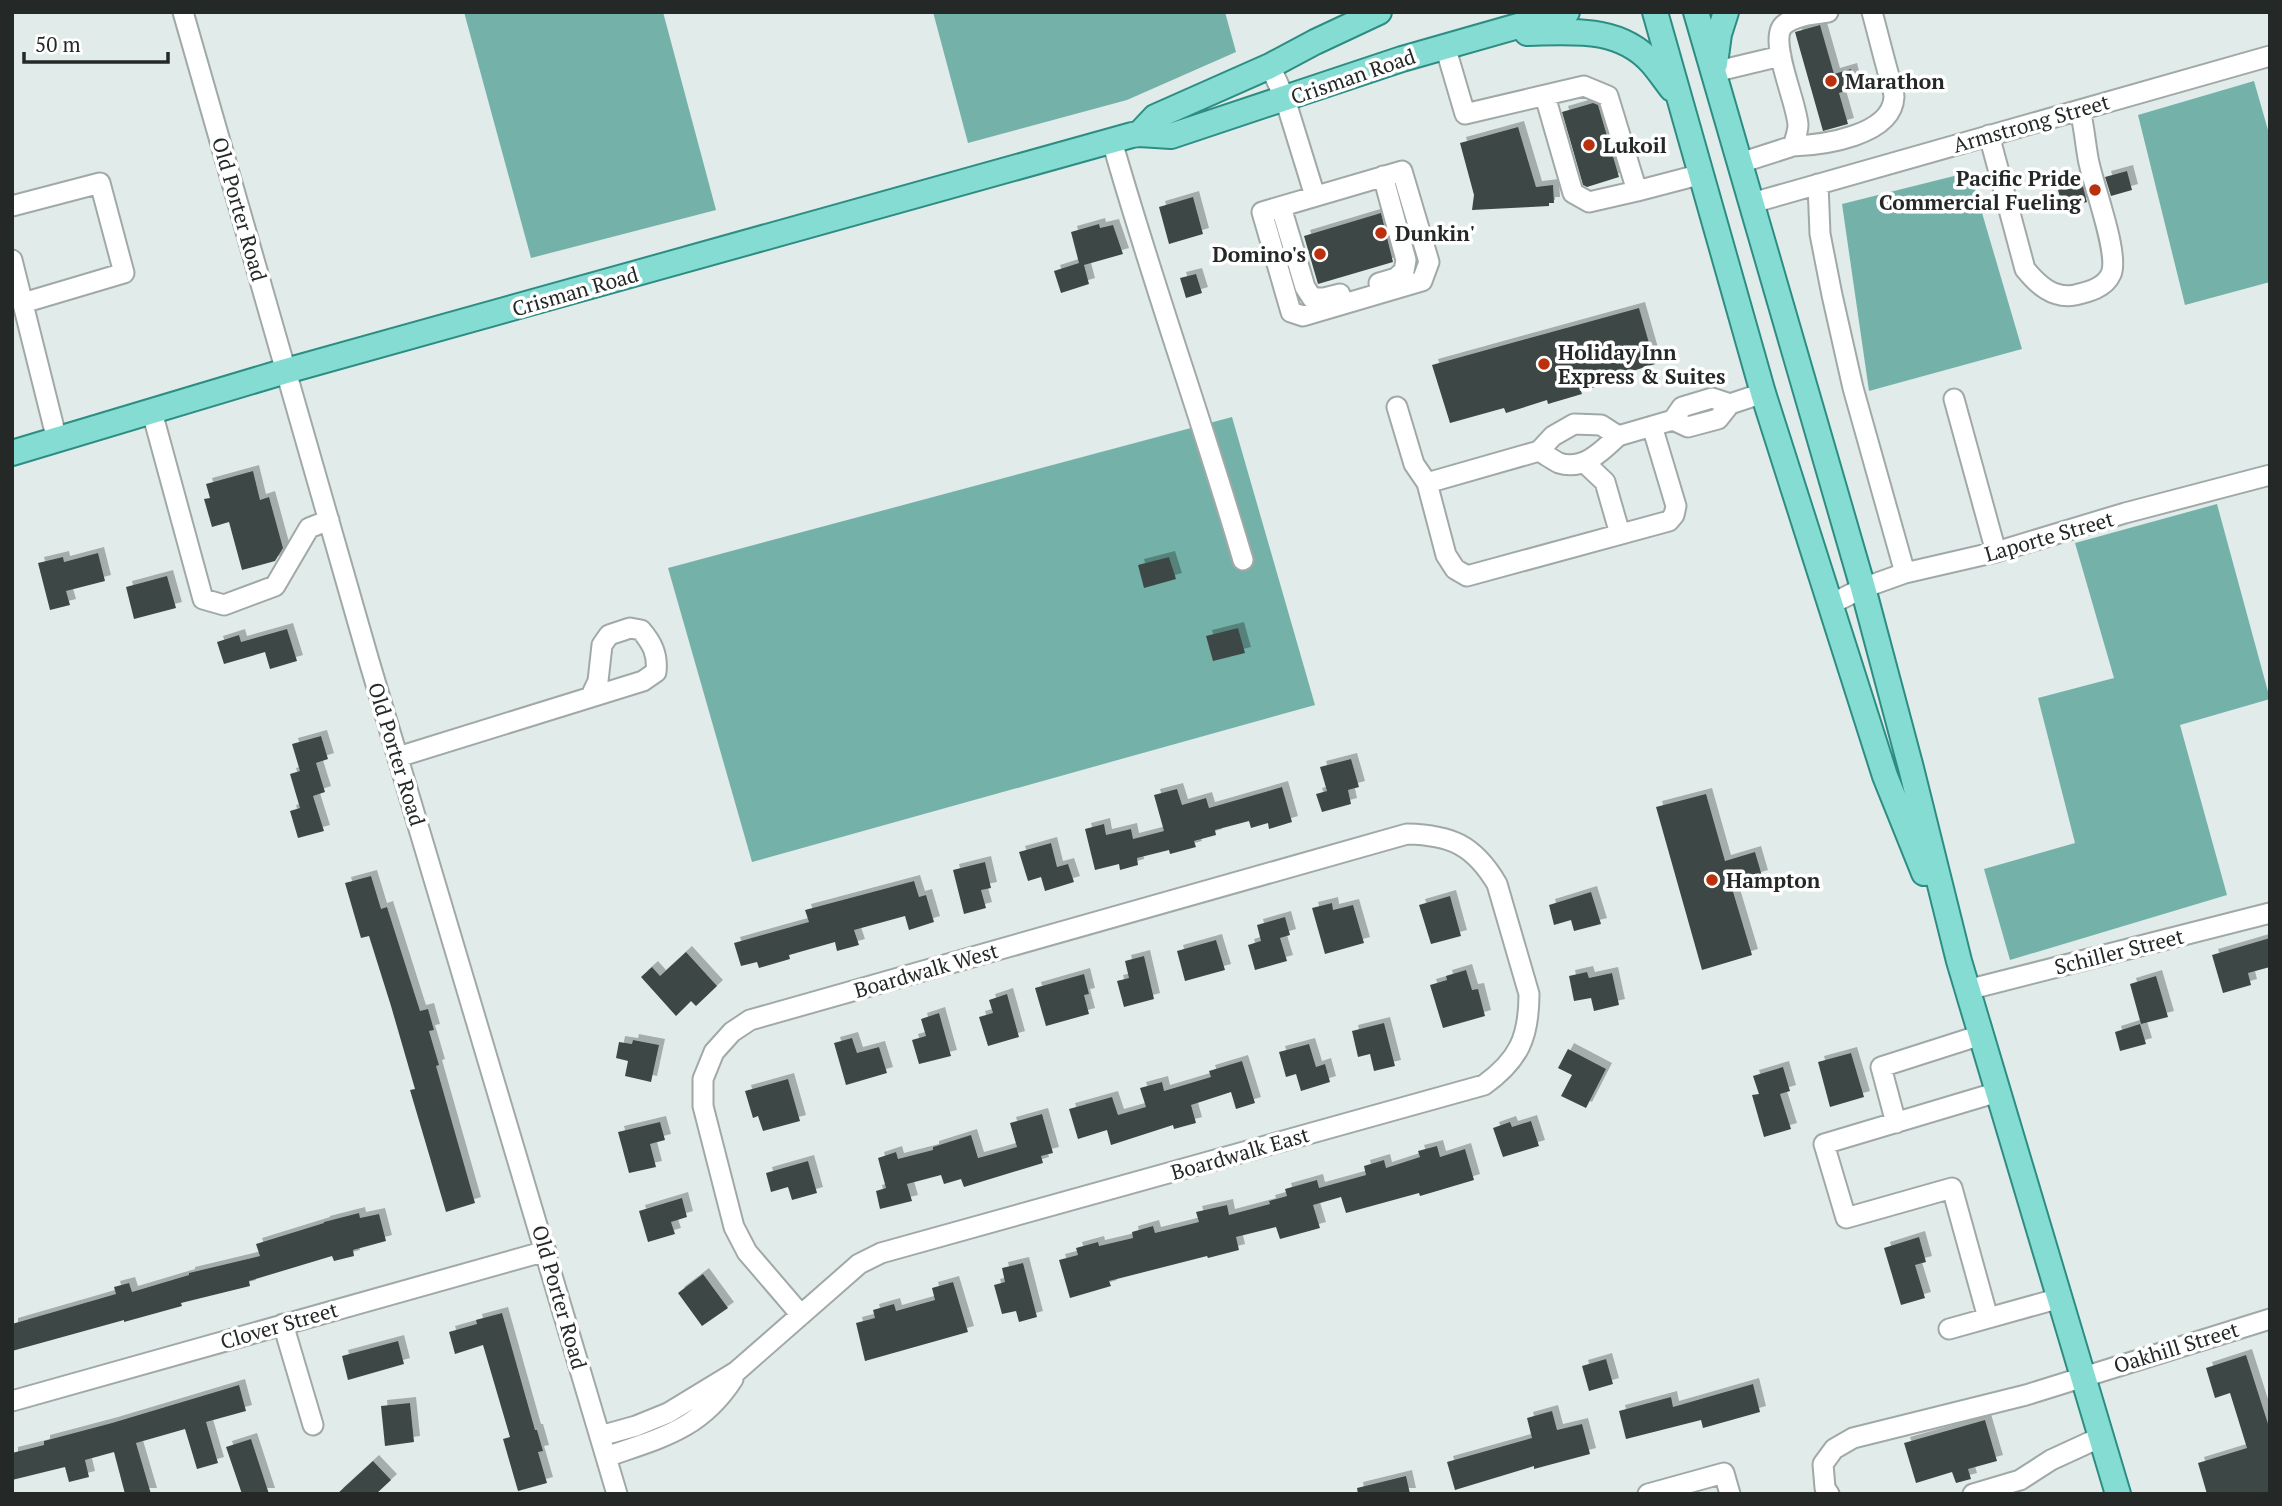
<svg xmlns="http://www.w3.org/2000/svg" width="2282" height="1506" viewBox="0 0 2282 1506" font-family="'PT Serif',serif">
  <defs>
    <filter id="shadow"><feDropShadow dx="6" dy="-6" stdDeviation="0" flood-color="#0004"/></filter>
  </defs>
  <rect width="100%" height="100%" fill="#e1ecea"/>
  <path fill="#74b2a9" d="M464,12H663L716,210L531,258Z
    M933,12H1225L1236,52L1127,100L968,143Z
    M2254,81L2270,137V282L2185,305L2138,115Z
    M1970,172L2022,349L1869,391L1842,204Z
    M1232,417L1315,705L752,862L668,568Z
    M2217,504L2270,699L2180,725L2227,895L2010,960L1984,869L2075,843L2038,698L2114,678L2075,543Z"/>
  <path fill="#3e4745" filter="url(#shadow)" d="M1820,25L1834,74L1851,69L1856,88L1839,93L1848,124L1823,131L1795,32Z
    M1593,103L1598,105L1619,177L1587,187L1583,185L1562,112Z
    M1518,127L1536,187L1553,185L1554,203H1549V206L1472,210L1474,195L1460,143Z
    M2127,171L2132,190L2111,196L2105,177Z
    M2082,183L2087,202L2063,209L2058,190Z
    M1193,197L1203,234L1169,244L1159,207Z
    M1381,213L1393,262L1318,284L1304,236Z
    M1099,224L1100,228L1113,225L1123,254L1084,265L1089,284L1061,293L1054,271L1079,263L1071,232Z
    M1196,274L1202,293L1186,298L1180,278Z
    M1639,308L1655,364L1623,374V379L1581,391L1582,394L1548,404L1547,400L1506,413L1504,408L1450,423L1432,365Z
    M253,471L260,500L269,497L283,548L275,561L242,570L229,522L212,527L204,499L210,498L206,484Z
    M98,553L105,581L66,591L70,605L50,610L38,563L63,557L64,562Z
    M1169,557L1176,579L1144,588L1138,565Z
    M167,576L176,608L134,619L126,587Z
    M1238,628L1245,653L1213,661L1206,636Z
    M287,629L297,661L270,669L265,652L224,664L217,642L239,635L241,642Z
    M321,736L328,759L316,763L325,792L313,796L324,831L298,838L290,811L300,808L290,774L300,771L292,744Z
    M1351,759L1359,787L1348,790L1351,804L1322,812L1316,794L1327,791L1320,767Z
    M1282,787L1292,822L1269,829L1268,823L1251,828L1249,821L1215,830L1216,835L1194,841L1196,847L1170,854L1169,850L1137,858L1138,865L1120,870L1119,864L1095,870L1085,829L1104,824L1106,835L1131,829L1133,839L1164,831L1154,795L1177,789L1182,805L1206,798L1209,808Z
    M1706,794L1725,861L1755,852L1762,876L1731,885L1752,955L1702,970L1656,807Z
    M1051,843L1057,867L1068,864L1074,882L1045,891L1041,877L1028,881L1019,852Z
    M985,862L991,888L981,890L986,908L964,914L953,870Z
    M371,876L381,909L387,907L420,1011L428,1009L434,1030L429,1031L439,1065L436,1066L475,1203L446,1212L410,1090L415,1089L391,1006L369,936L361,938L345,883Z
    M914,881L919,897L926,895L934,922L909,930L905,916L854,930L859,945L837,951L835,942L789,955L790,959L759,968L757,962L741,966L734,943L809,922L805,910Z
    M1591,892L1601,924L1574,931L1571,920L1554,925L1549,905Z
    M1450,896L1461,936L1431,944L1419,905Z
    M1332,903L1333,910L1353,905L1364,943L1325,954L1312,908Z
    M1285,917L1290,935L1280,938L1287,961L1255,970L1248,945L1261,941L1257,925Z
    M2270,938V967L2248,973L2251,985L2223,993L2212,955Z
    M1216,940L1225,970L1185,981L1177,951Z
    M686,952L717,986L696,1006L691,1001L676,1016L641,977L652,967L660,976Z
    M1144,956L1154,999L1124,1007L1117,981L1129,978L1125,961Z
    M1466,970L1472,990L1478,989L1485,1016L1443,1028L1430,985L1447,980L1446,976Z
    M1587,972L1589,978L1612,973L1619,1005L1594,1011L1591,998L1574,1001L1569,976Z
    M1084,974L1089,994L1084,995L1089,1014L1046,1026L1035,988Z
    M2156,976L2168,1017L2141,1024L2130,984Z
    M1007,994L1019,1037L988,1046L979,1017L993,1013L989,1000Z
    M939,1013L951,1056L919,1064L912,1040L926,1036L921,1019Z
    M1384,1023L1395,1066L1374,1071L1370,1054L1358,1057L1352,1031Z
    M2140,1024L2146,1044L2120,1051L2115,1032Z
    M852,1038L857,1053L879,1047L887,1073L846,1085L834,1043Z
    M633,1040L659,1045L651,1082L625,1076L628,1061L616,1058L619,1042L632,1044Z
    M1309,1044L1316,1067L1325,1064L1330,1082L1301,1091L1296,1074L1286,1077L1279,1052Z
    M1568,1049L1606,1069L1586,1108L1561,1096L1572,1075L1558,1068Z
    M1851,1053L1864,1097L1830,1107L1818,1062Z
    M1242,1061L1255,1103L1236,1109L1231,1092L1191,1105L1196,1123L1174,1129L1173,1125L1111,1145L1107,1130L1078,1139L1069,1109L1112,1097L1118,1115L1146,1107L1140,1088L1162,1082L1164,1091L1211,1077L1209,1071Z
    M1783,1067L1790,1091L1780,1094L1791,1129L1764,1137L1752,1095L1759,1094L1753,1076Z
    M788,1079L800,1121L763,1131L758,1116L753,1118L745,1091Z
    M1042,1114L1053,1153L1041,1156L1043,1163L964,1187L961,1179L944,1184L941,1175L907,1184L912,1201L880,1209L876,1191L886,1188L878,1158L896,1152L898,1159L933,1150V1147L971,1135L978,1158L989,1155L1017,1147L1010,1123Z
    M1531,1121L1539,1146L1503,1157L1493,1128L1510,1122L1512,1127Z
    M660,1122L665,1140L650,1144L656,1167L629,1173L618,1132Z
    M1437,1146L1440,1157L1465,1149L1474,1180L1420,1196L1419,1193L1346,1213L1341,1197L1313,1205L1320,1228L1280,1239L1276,1227L1236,1237L1239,1250L1208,1258L1207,1256L1109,1281L1111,1286L1070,1298L1059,1260L1078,1255L1076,1248L1098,1242L1099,1246L1133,1238L1132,1232L1153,1226L1155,1233L1199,1222L1196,1212L1227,1205L1229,1215L1270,1204L1269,1201L1287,1196L1285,1189L1317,1180L1319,1188L1366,1175L1364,1166L1384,1160L1386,1168L1420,1157L1418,1151Z
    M808,1161L817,1193L792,1200L788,1187L771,1192L766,1173Z
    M682,1198L687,1217L671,1222L675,1234L648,1242L639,1211Z
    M359,1213L360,1218L379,1214L386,1241L353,1250L354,1256L334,1261L332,1256L249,1281L250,1286L181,1303L182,1306L124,1322V1320L12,1351V1324L116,1294L114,1287L129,1283L132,1292L189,1275V1273L260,1256L256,1244L324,1223V1222Z
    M1919,1237L1926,1262L1915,1265L1925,1298L1901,1305L1884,1248Z
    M1023,1263L1037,1317L1019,1322L1016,1311L1002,1314L994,1285L1005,1282L1002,1268Z
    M703,1274L728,1308L702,1326L678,1293Z
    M953,1282L968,1332L865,1361L856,1323L875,1318L873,1310L894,1304L896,1311L935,1300L932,1288Z
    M502,1313L535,1430H537L543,1451L538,1452L547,1483L518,1491L503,1439L510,1437L483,1345L455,1354L449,1332L477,1324L476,1320Z
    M398,1341L404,1364L348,1380L342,1356Z
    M2246,1355L2270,1430V1494H2207L2198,1463L2247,1448L2230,1393L2215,1398L2206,1368Z
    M1606,1359L1613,1384L1589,1391L1582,1366Z
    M1753,1384L1760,1412L1703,1428L1701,1420L1626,1439L1619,1411L1671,1397L1673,1407Z
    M239,1385L246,1411L206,1422L218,1463L197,1469L185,1429L136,1443L151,1494H125L114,1452L85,1460L89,1477L69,1482L65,1467L12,1480V1453L44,1445V1441L112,1423Z
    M410,1403L414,1442L385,1446L381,1406Z
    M1552,1411L1557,1430L1582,1424L1590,1454L1534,1469V1466L1455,1490L1447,1462L1532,1438L1527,1418Z
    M1985,1420L1997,1461L1968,1469L1971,1479L1956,1483L1952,1472L1916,1483L1904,1443Z
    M251,1439L269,1494H242L226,1447Z
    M373,1461L391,1480L376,1494H337Z
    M1406,1476L1410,1494H1358L1357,1488Z"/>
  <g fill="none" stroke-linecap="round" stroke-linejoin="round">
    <g stroke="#a0a9a7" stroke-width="23">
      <path id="minor" d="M183,12L369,661L617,1494
        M1805,12L1807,15L1828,12
        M1445,46L1465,114L1584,86L1608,96L1637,191L1702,174
        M1270,66L1285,99L1315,196
        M1714,72L1781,56
        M1545,96L1573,193L1589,202L1637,191
        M1989,135L2025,269C2038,285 2053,299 2075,295C2088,292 2105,288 2111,274C2120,254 2092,183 2088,158C2085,141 2084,126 2080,110
        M1112,141C1152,282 1202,420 1243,560
        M1793,146C1822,145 1892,136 1894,97C1894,91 1890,82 1889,76C1883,55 1878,34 1872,12
        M1740,163L1793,146C1795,140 1798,131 1798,125C1797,103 1770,45 1782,27C1787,20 1800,17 1807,15
        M1402,171L1429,262L1422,281L1303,316L1291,312L1262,212Z
        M1818,184L1820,234L1832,295L1853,388L1905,573
        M1752,203L2270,56
        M12,206L100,183L124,273L23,303
        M1281,207L1305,287L1312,298H1324L1340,294
        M12,260L57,440
        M1379,283L1396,278L1404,271L1406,260L1383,176
        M1954,399L1996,552
        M1397,407L1414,464L1427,483
        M152,412L203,599L224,605L275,586L309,528L329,520
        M1673,420L1688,427L1718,419L1730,404L1763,393
        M1652,426L1676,506L1674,515L1669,521L1467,576L1455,569L1446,555L1427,483L1539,451L1553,436L1574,424L1601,425L1618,436L1673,420L1682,407L1712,398L1730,404
        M1539,451C1546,455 1553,460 1559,463C1583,471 1602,451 1618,436
        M1585,463L1605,482L1620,534
        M1831,604L1863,588L1905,573L1996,552L2125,513L2270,475
        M398,757L643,681L656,672C658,654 652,643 641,630L630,628L609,635L602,645L598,681L591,696
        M1967,990L2270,913
        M1896,1123L1881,1067L1981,1035
        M1988,1318L1952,1188L1846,1218L1824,1144L1998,1092
        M283,1324L313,1425
        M1949,1329L2060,1298
        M12,1401L546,1251
        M600,1436L636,1426L668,1413L737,1371L859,1264L881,1253L1484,1085C1519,1060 1529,1037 1529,994L1497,884C1474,845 1451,835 1407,834L750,1020L732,1032L714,1052L703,1079V1106L734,1227L747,1252L801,1315
        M606,1457C660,1438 700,1430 733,1379
        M1648,1494L1724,1473L1730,1494
        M1829,1494L1825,1488L1823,1464L1834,1449L1853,1438L2026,1395L2270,1319
        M1973,1494L2020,1480L2051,1460L2101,1437"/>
    </g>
    <g stroke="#2e8d83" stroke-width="28">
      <path id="major" d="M1655,12L1763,393L1885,776L1924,873
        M1696,12L1863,588L1911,768L1959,961L2118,1494
        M1527,33C1571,32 1619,26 1652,63C1659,71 1665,80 1672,89
        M1715,64L1719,34L1726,12
        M1139,134L1155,117L1270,66L1315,42L1379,12
        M12,453L286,371L1132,135L1139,134L1171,136L1402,59L1567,12"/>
    </g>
    <use href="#minor" stroke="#fff" stroke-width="19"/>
    <use href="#major" stroke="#85dcd2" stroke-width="24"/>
  </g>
  <g fill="#bb300d" stroke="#fff" stroke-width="2.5">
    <circle cx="1831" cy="81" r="7"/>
    <circle cx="1589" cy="145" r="7"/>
    <circle cx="2095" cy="190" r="7"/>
    <circle cx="1381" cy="233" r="7"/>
    <circle cx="1320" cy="254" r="7"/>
    <circle cx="1544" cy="364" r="7"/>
    <circle cx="1712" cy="880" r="7"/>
  </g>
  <g text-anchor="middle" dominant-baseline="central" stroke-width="7" stroke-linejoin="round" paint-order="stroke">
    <g font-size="21" fill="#242827" stroke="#fff">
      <text transform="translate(1353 76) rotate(-19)">Crisman Road</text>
      <text transform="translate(2031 123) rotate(-16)">Armstrong Street</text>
      <text transform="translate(240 209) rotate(74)">Old Porter Road</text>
      <text transform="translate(575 291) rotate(-16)">Crisman Road</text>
      <text transform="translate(2049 536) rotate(-16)">Laporte Street</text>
      <text transform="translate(397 754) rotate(73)">Old Porter Road</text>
      <text transform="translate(2119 951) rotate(-14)">Schiller Street</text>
      <text transform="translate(926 970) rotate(-16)">Boardwalk West</text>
      <text transform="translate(1240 1153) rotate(-16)">Boardwalk East</text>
      <text transform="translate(560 1297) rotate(74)">Old Porter Road</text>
      <text transform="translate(279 1325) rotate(-16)">Clover Street</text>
      <text transform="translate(2176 1347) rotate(-17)">Oakhill Street</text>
    </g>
    <g font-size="21" font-weight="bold" fill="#242827" stroke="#fff" text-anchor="start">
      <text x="1845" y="81">Marathon</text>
      <text x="1603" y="145">Lukoil</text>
      <text x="2081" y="178" text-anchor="end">Pacific Pride<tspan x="2081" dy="24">Commercial Fueling</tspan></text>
      <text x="1395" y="233">Dunkin'</text>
      <text x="1306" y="254" text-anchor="end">Domino's</text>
      <text x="1558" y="352">Holiday Inn<tspan x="1558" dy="24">Express &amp; Suites</tspan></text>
      <text x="1726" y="880">Hampton</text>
    </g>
  </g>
  <rect width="2282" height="1506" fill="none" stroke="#242827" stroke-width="28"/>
  <path d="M24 52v10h144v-10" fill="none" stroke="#242827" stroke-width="3.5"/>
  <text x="35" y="52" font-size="21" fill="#242827" stroke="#ffffff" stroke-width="5" paint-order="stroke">50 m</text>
</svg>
